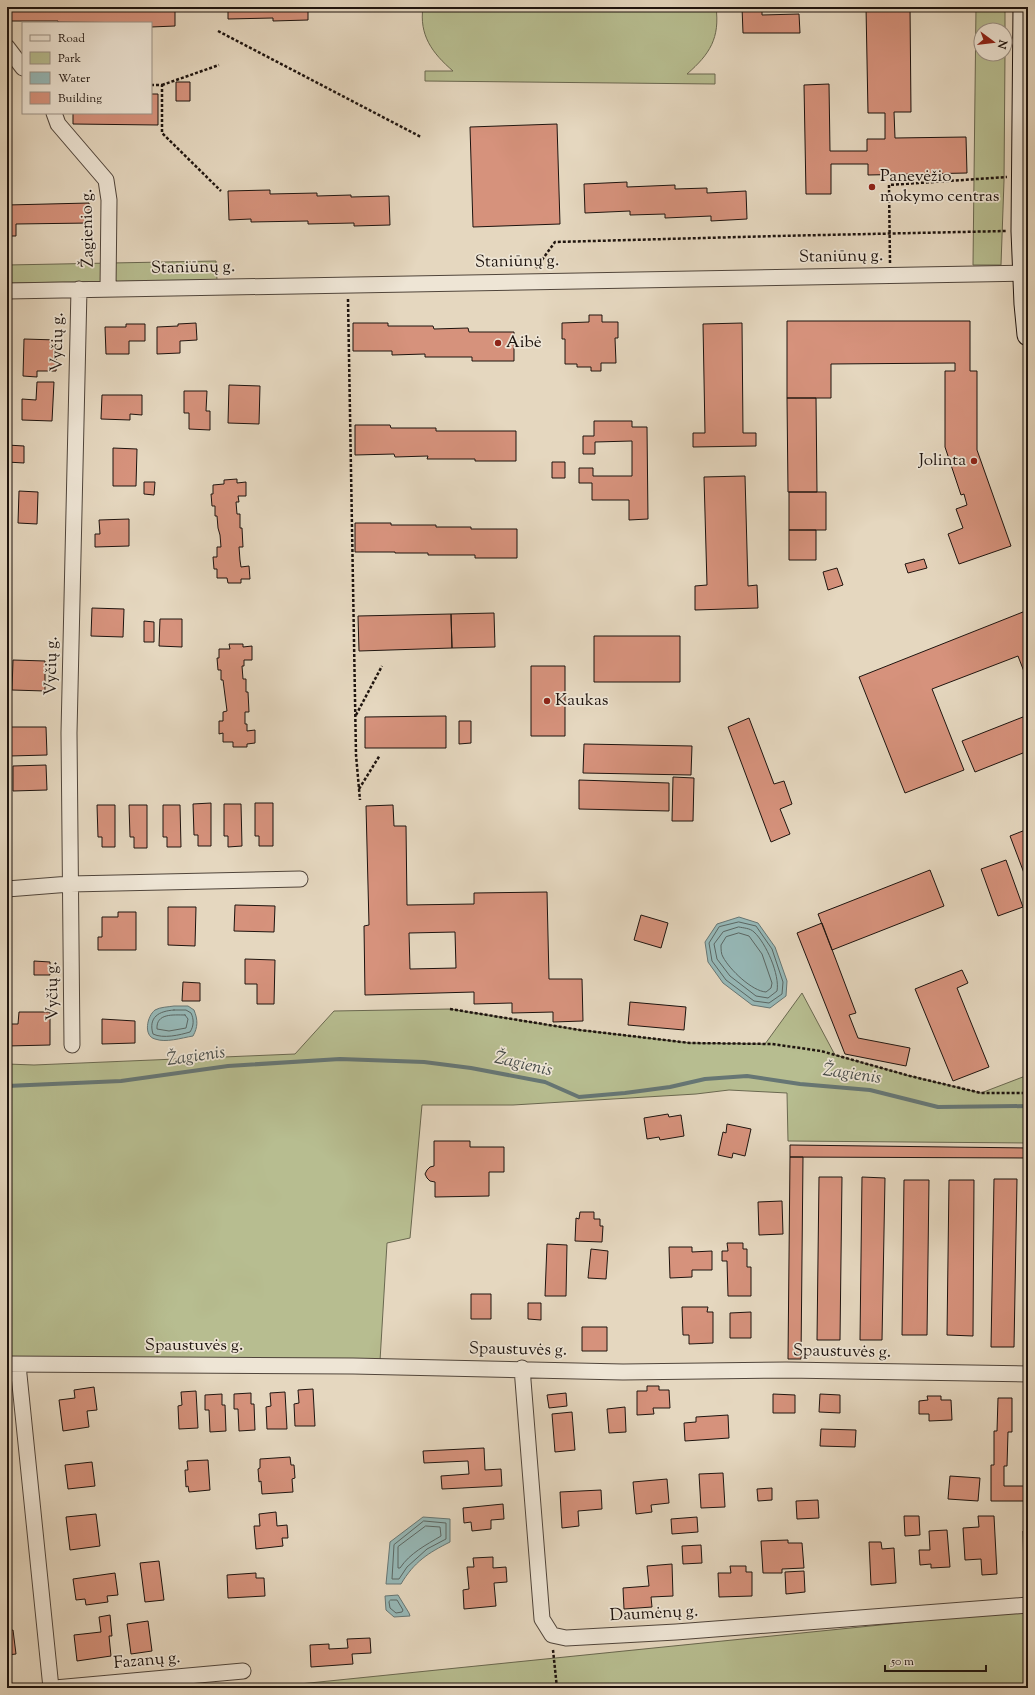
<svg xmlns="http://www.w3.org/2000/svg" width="1035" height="1695" viewBox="0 0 1035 1695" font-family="'Sorts Mill Goudy',serif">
  <rect width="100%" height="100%" fill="#e5d7bf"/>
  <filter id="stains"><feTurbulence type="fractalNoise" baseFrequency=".005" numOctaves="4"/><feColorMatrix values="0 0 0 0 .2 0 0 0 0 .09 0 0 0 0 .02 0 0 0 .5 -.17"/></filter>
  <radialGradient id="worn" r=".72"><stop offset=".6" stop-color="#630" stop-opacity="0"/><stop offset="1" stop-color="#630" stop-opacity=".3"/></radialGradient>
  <path fill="#b7bd90" stroke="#6a6850" d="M423,7H716C720,38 710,54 687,74H715V84L425,81V71H453C432,53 419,35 423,7Z
    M976,7H1005V30H981V54H1005L1004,181L1001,265H973Z
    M216,261L217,280L7,283V265Z
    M802,993L835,1055L910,1076L981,1093L1028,1075V1143L788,1141L787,1093L729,1090L696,1094L513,1105H422L410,1238L387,1243L380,1361L7,1357V1064L34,1065L295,1054L334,1011L450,1009L580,1030L690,1043L765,1044Z
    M1028,1610V1688H260Z"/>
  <path fill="#96b8b7" stroke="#667674" d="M739,917L758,923L775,947L787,981L786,996L770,1008L752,1005L723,983L708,962L705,942L717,924Z
    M174,1006H188L194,1010C198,1020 198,1027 193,1036C181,1038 166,1043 155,1039C143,1036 147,1016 155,1010C160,1007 168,1007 174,1006Z
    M423,1517L450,1519V1542C428,1553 414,1562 401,1584H386L390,1542Z
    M398,1595L409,1613L410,1616L394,1617L386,1610L385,1596Z"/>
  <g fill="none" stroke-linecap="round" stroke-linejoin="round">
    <path stroke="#5a6663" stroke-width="1" d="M739,922L756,926L772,949L783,982L782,994L769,1003L754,1001L726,980L712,961L709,943L719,927Z
      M739,927C743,928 750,928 754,932C766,943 780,975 777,991L768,998L756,996L730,976L717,959L714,944L723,932Z
      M739,933L749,936L762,954L772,983L771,988L766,992C752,991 730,970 723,957C721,954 721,949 721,945L726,937Z
      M174,1010H186L191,1013C194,1019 194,1026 190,1032C180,1035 163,1039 153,1034C148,1017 159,1011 174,1010Z
      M185,1015L188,1019L186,1028L169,1031L157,1029C156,1013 173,1015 185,1015Z
      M424,1521L446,1523V1539L427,1549L407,1567L399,1579H392L394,1545Z
      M426,1526L440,1527L441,1536C426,1545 410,1553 400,1568H398V1547Z
      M391,1600H397L403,1610L402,1612L396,1613L390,1608L389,1602Z"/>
    <path stroke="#667674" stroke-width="4" d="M7,1086L121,1081L228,1066L340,1059L424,1062L471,1068L545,1082L579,1097L625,1093L670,1087L705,1079L747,1076L800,1084L870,1090L938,1107L1028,1106"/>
  </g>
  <path fill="#d6927c" stroke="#1e140f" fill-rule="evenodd" d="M10,7H175V26L151,27V23L58,22V21H10Z
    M228,7H308V20L273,21V18L228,19Z
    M742,7H762V15L799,14L800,33H743Z
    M866,7H910L911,112H894L895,138L966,137L967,173L868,175V164H831V194H806L804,85L829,84L830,151H867V139H885V113H868Z
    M176,82H190V101H176Z
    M151,94H158V125L73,124V113H151Z
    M557,124L560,224L473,227L470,127Z
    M627,182V187L675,185V189L707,188V193L746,191L747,219L711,221V216L665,218V214L630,215V211L585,213L584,184Z
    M270,190V194L317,193V196L351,195V197L389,196L390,225L354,226V223L308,224V221L251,222V219L229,220L228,191Z
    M89,203L90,223L16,224V236H7V205Z
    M589,315H602V322H618V338H615L616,363H601V371H591V367H577V364H565V339H562V323L589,322Z
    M787,321H970V371H977V450L1011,546L959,564L948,534L963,528L956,509L967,505L964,494L961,495L945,447V371H955V363L831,364V398H787Z
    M196,323L197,340L180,341V353L157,354V327L178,326V324Z
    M353,323H388V326H433L434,329L468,328L469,332H514V361H472V357H425V354L392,355V351H353Z
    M742,323L743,433H756V446L693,447V433H705L703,324Z
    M126,324H145V341H129V354H106L105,327H126Z
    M24,339L57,340L56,371H37V377L23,376Z
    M37,382H54L52,421L22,420V399L36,400Z
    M229,385L260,386L259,424L228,423Z
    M184,391H207L206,411H210V430L189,429V413H184Z
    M102,395H142V415L130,414V420L101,419Z
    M787,398H816L817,492H788Z
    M594,421H632V427H647L648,519L629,520V500H592V483H579V468H593V476H632V441L595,442V454H583V436H594Z
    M355,425H390L391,428H436V431H516V461H475V459H427L428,456L395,457L394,454L355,455Z
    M7,445L24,446V463L7,462Z
    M113,448L137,449L136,486H113Z
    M552,462H565V478H552Z
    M745,476L748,586L757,585L758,608L695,610V586L707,585L704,477Z
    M237,479V483L246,482V496H238L239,502H236L237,514H240V528H242L243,547H239L240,560L241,567L249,566L250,579H241V583H228L227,578H217V569H214L213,557H217V547H221L220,535L218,528L217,516H215V506H212L211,494H213V485L224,484V480Z
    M144,482H155L154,495L144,494Z
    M19,491L38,492L37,524L18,523Z
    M789,492H826V530H789Z
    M129,519V546L95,547V534H100L99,520Z
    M355,523H391V525H436V527H471V529H517V558H475V555H428V553H395V552H355Z
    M789,530H816V560H789Z
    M924,559L927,568L908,573L905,564Z
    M837,568L843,585L828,590L823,572Z
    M92,608L124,609L123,637L91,636Z
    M1028,610V682L1018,656L932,689L964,770L905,793L859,677Z
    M494,613L495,647L452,648L451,614Z
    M451,614L452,648L359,651L358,616Z
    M160,619H182V647L159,646Z
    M144,621L154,622V642H144Z
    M594,636H680V682H594Z
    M229,644H243V647L252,646V660H244V666H242L243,679H246V692H248L249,712H245V724H247V731L255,730V743L247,744V747H233V742H223V733L219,734V721H223V712L227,711L223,680H221V670H218L217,658H219V649H230Z
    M13,660L45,661V691L12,690Z
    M531,666H565V736H531Z
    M1028,715V751L975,772L962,741Z
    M446,716V748H365V717Z
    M749,718L774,784L784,781L792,804L780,809L790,834L771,842L728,727Z
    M459,721H471V743L459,744Z
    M9,727H46L47,755L10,756Z
    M584,744L692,746L691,775L583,773Z
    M46,765L47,790L13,791V766Z
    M673,777L694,778L693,821H672Z
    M579,780L669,783V811L579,809Z
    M211,803V846H198V835H194L193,804Z
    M255,803H273V846H259V836H255Z
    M224,804H241L242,846L228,847V836H224Z
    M97,805H115V847H102V837H98Z
    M129,805H147V848H134V837H130Z
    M163,805H180L181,847H167V837H163Z
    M393,805L394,826H406L407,905L474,904V893L547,892L549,979H582L583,1021L553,1022V1012L512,1013V1003L474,1004V992L365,995L364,926L369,925L366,806ZM455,932L456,968L410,969L409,933Z
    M1028,829V872L1024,873L1010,836Z
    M1006,860L1023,907L998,916L981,869Z
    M930,870L944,906L832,950L818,914Z
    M235,905L275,906L274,932L234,931Z
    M168,907H196L195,946L168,945Z
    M118,912H136V950H98V937H102V917H118Z
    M641,915L668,923L661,948L634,940Z
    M822,923L856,1013L849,1015L858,1038L910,1048L906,1066L845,1054L797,933Z
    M245,959L275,960L274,1004H257V984H245Z
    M34,961L50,962V975H34Z
    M962,970L968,983L957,988L989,1067L953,1081L915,989Z
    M183,982L200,983V1001H182Z
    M630,1002L686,1007L684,1030L628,1025Z
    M19,1012H50V1045L7,1046V1024H18Z
    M102,1019L135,1021V1043L102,1044Z
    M668,1114L669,1117L681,1115L684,1136L660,1140L659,1137L647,1139L644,1118Z
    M727,1124L751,1129L745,1156L733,1153L732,1158L718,1155L723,1132L726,1133Z
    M434,1141H470V1147H504V1172H489V1196L435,1197V1182L430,1181L427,1178L425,1174L427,1170L430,1167L434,1166Z
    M790,1145L1028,1148V1158L790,1157Z
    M790,1157H803L801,1359H788Z
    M819,1177H842L840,1340H817Z
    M862,1177L885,1178L882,1340H860Z
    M994,1179H1017L1014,1347H991Z
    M904,1180H929L927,1335H902Z
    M949,1180H974L973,1336L947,1335Z
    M782,1201L783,1234L759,1235L758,1202Z
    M580,1212H594V1219H600V1226H603L602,1242L575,1241L576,1218L579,1219Z
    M727,1243H743V1249H747V1267H751V1296H728L727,1261H722V1251H728Z
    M547,1244L567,1245L566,1296H545Z
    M669,1247H692V1252L712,1251V1270H692V1277L670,1278Z
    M591,1249L608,1251L606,1279L588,1278Z
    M471,1294H491V1319H471Z
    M528,1303H541V1320L528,1319Z
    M682,1307H708L707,1312H713V1343L689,1344V1335H683Z
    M751,1312V1338H730V1313Z
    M582,1327H607V1351H582Z
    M647,1386H659V1390H669L670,1408H653L654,1414L637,1415V1391H647Z
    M94,1387L97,1410L87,1411L89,1427L63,1431L59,1400L75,1398L74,1390Z
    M313,1389L315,1426H295L294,1404L299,1403L298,1390Z
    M196,1391L198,1428L179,1429L178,1406L182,1405L181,1392Z
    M285,1392L287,1429H267L266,1407L271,1406L270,1393Z
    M251,1393V1404H254L255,1430L239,1431L238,1409H234V1394Z
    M566,1393L567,1406L549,1408L547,1395Z
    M222,1394V1405H225L226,1431L210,1432L209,1410H205V1395Z
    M773,1394L795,1395V1413H773Z
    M820,1394L840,1395V1413L819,1412Z
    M927,1396H941V1400H951L952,1420L929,1421V1414H919V1401L928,1400Z
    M998,1398H1012V1432H1008L1007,1466H1004V1486H1028V1501H991V1465H994V1431H997Z
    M625,1407L626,1432L609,1433L607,1409Z
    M572,1412L575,1450L555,1452L552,1414Z
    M728,1415L729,1438L685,1441L684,1423L696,1422V1417Z
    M821,1429L856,1430L855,1447L820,1446Z
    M484,1448L485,1470L501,1469L502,1486L442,1489L441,1476L469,1474L468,1461L424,1463L423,1451Z
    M290,1457L291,1465H294L295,1478L292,1479L293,1492L262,1494L261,1481L259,1482L258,1469L260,1468V1459Z
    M208,1460L210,1490L189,1492L188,1486L186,1487L185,1470H188L187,1461Z
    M92,1462L95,1486L68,1489L65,1465Z
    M723,1473L725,1507L701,1508L699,1474Z
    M950,1476L980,1478L978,1501L948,1499Z
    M667,1479L669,1503L651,1505L652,1512L636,1514L633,1482Z
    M772,1488V1500L758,1501L757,1489Z
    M601,1490L602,1509L578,1511L579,1526L562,1528L560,1492Z
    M818,1500L819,1518L797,1519L796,1501Z
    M503,1504L504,1519L491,1520V1529L472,1531L471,1522L464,1523L463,1508Z
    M276,1512L277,1526L287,1525L288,1538H282L283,1546L256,1549L254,1526H260L259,1514Z
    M96,1514L100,1546L70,1550L66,1517Z
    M904,1516H919L920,1535L905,1536Z
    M978,1516H994L997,1574L982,1575L981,1559L965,1560L963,1528L979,1527Z
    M697,1517L698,1532L672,1534L671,1519Z
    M947,1530L950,1567L931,1568V1564L920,1565L919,1550H930L929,1531Z
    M1023,1531H1028V1572H1024Z
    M788,1540V1543H802L804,1568L782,1569V1573H763L761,1541Z
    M869,1542H881L882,1549L894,1548L896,1583L871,1585Z
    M701,1545L702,1563L683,1564L682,1546Z
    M493,1557V1568L506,1567L507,1582L494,1583L496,1606L464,1609L463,1590L469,1589L467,1567H474L473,1558Z
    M159,1561L164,1600L145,1602L140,1563Z
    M672,1564L673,1596L651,1597L652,1607L624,1609L623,1588L649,1586L647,1566Z
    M730,1566H746V1572H752V1596L719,1597L718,1573H731Z
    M804,1571L805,1592L786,1594L785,1572Z
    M115,1573L118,1595L107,1596L108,1602L86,1605L85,1599L76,1600L73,1579Z
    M256,1573V1578H264L265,1596L228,1598L227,1575Z
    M7,1578L10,1605H9L10,1612H7Z
    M110,1615L112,1636H109L111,1656L77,1661L74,1635L101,1632L99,1617Z
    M148,1621L152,1651L131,1654L127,1624Z
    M13,1630L16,1654L7,1655V1631Z
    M370,1638L371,1653L352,1654L353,1664L311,1667L310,1645L329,1644V1649L348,1648L347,1639Z"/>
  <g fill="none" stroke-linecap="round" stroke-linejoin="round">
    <g stroke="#50453b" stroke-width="17">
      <path id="minor" d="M7,47L23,68
        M54,113L58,124L106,180L109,200L108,289
        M7,291L1028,273
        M7,889L70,884L300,879
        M72,1045L69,733L79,289
        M7,1364L353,1366L623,1372L786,1370L1028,1374
        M18,1365L51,1688
        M522,1368L542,1619L552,1635L566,1638L676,1632L1028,1605
        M55,1688L243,1671"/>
    </g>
    <g stroke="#1e140f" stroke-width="23">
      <path id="secondary" d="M1024,7L1022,231L1025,304L1028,335"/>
    </g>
    <path stroke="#1e140f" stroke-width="2.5" stroke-dasharray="3 2" stroke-linecap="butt" d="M218,31L421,137
      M151,85H162V133L221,191
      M162,85L219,65
      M890,263L889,185L1007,177
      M536,268L555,242L777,236L1006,231
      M348,299L356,755L360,800
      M356,715L382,666
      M359,789L380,755
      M450,1009L580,1030L690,1043L772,1044L821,1051L910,1076L981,1093H1028
      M553,1650L557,1688"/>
    <use href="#minor" stroke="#eee5d5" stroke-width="15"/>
    <use href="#secondary" stroke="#eee5d5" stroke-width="21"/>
  </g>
  <g fill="#8f2418" stroke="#eee5d5" stroke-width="1.5">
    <circle cx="872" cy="187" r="4"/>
    <circle cx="498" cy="343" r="4"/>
    <circle cx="974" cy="461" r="4"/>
    <circle cx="547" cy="701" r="4"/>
  </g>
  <g text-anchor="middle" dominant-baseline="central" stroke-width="3.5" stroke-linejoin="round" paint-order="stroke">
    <g font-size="17" fill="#1e140f" stroke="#eee5d5" text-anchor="start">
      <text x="880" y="177">Panevėžio<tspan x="880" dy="20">mokymo centras</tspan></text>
      <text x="506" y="343">Aibė</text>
      <text x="966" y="461" text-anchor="end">Jolinta</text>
      <text x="555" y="701">Kaukas</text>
    </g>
    <g font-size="17" fill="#1e140f" stroke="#eee5d5">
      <text transform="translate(88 228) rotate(-91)">Žagienio g.</text>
      <text transform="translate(841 257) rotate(-1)">Staniūnų g.</text>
      <text transform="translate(517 262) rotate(-1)">Staniūnų g.</text>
      <text transform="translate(193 268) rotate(-1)">Staniūnų g.</text>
      <text transform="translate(58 342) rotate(-89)">Vyčių g.</text>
      <text transform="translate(52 666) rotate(-89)">Vyčių g.</text>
      <text transform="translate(53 991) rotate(-91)">Vyčių g.</text>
      <text x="194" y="1346">Spaustuvės g.</text>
      <text transform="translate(518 1350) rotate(1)">Spaustuvės g.</text>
      <text transform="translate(842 1352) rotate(1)">Spaustuvės g.</text>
      <text transform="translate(654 1614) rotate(-3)">Daumėnų g.</text>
      <text transform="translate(147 1661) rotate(-5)">Fazanų g.</text>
    </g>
    <g font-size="18" font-style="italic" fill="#484d4a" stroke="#eee5d5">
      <text transform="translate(196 1057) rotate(-8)">Žagienis</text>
      <text transform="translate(523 1065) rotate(13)">Žagienis</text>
      <text transform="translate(852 1075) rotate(8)">Žagienis</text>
    </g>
  </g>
  <rect width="1035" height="1695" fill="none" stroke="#e5d7bf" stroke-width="24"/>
  <rect x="8" y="8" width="1019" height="1679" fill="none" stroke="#1e140f" stroke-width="2"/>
  <rect x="12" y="12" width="1011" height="1671" fill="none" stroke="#1e140f"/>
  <rect x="22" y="22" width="130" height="92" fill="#eee5d5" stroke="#9b9186"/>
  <rect x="30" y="35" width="20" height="6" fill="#eee5d5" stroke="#9b9186"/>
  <text x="58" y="42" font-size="12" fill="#1e140f">Road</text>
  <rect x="30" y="52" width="20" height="12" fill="#b7bd90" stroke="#9b9186"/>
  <text x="58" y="62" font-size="12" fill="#1e140f">Park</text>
  <rect x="30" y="72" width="20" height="12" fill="#96b8b7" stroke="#9b9186"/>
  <text x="58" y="82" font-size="12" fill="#1e140f">Water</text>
  <rect x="30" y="92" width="20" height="12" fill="#d6927c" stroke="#9b9186"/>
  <text x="58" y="102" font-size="12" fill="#1e140f">Building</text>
  <g transform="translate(993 42) rotate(105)"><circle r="19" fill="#eee5d5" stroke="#9b9186"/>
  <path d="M0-3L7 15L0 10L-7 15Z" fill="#8f2418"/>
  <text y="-6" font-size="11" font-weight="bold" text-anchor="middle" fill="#1e140f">N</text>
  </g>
  <path d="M885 1665v6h101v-6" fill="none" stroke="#1e140f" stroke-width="2"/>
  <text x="891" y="1665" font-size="12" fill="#1e140f" stroke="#eee5d5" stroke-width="3" paint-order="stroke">50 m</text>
  <rect width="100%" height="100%" filter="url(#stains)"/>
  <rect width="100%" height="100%" fill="url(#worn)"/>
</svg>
